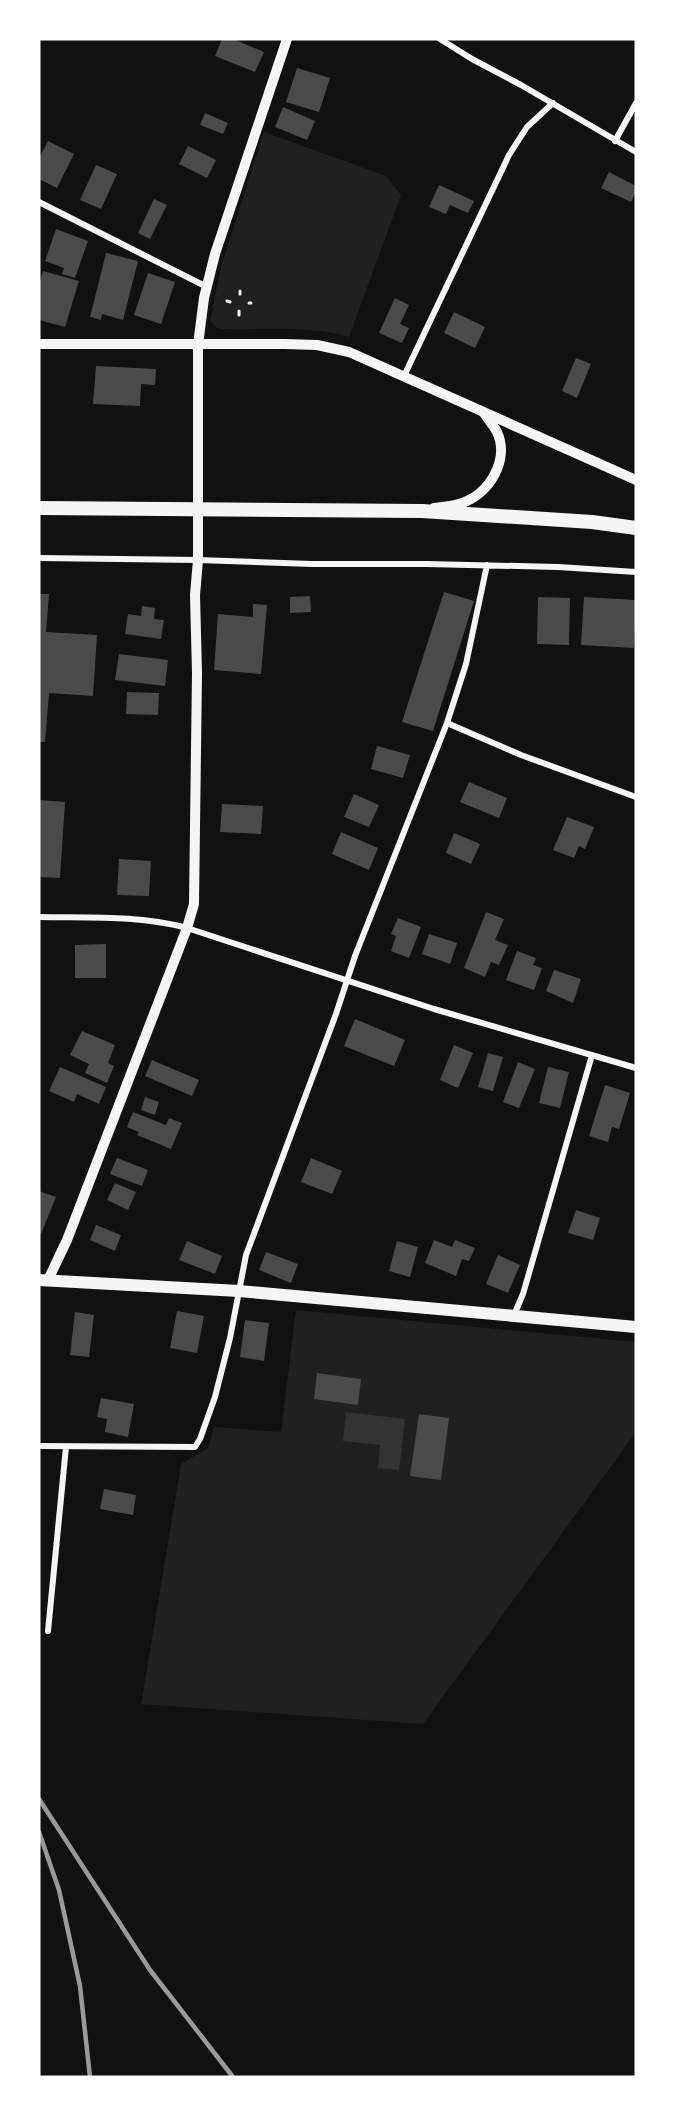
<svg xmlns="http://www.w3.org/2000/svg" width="675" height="2116" viewBox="0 0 675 2116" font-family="'Times New Roman',serif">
  <rect width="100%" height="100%" fill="#111"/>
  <path fill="#202020" d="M264,132L386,176L401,195L349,337C309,325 264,330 221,329L217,328L210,321L221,267Z
    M296,1310L636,1342V1432L423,1724L141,1704L181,1464L208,1448L214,1427L281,1432Z"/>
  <path fill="#333" d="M346,1412L405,1419L399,1470L378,1468L380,1445L343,1441Z"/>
  <path fill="#4a4a4a" d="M222,39H233L264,52L255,72L215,56Z
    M297,68L330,78L319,112L286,102Z
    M283,107L315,121L307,140L275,127Z
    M205,113L228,123L223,134L200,125Z
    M48,141L74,154L57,188L39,179V158Z
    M188,146L216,160L207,178L179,164Z
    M96,165L117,174L101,209L80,200Z
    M609,172L636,186V192L631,202L601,188Z
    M439,185L474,201L468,213L450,205L446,214L429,207Z
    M154,199L167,205L150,239L138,233Z
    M56,229L88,241L75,278L62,274L64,268L45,261Z
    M106,253L138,261L123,320L102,314L101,320L90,317Z
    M43,271L79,281L65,327L39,320V285Z
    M148,273L175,282L161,324L134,315Z
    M395,298L409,305L400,324L409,328L402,343L379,333Z
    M454,312L485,327L475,348L444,333Z
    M576,358L591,364L577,398L562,391Z
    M96,366L156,369L155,385L141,384L140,406L93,404Z
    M444,592L474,601L433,731L402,722Z
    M39,594H49L46,632L97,635L93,696L49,693L45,742H39Z
    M310,596L311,612L290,613V597Z
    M538,597L570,598L569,645L537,644Z
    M584,597L636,600L634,648L581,645Z
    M253,604L267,605L261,674L214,670L218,614L253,617Z
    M142,606L155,608L154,619L164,620L161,639L125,634L128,614L141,616Z
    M119,654L168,660L165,686L115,680Z
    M127,692L159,693L158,715L126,714Z
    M377,746L410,755L403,778L371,769Z
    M469,782L507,798L499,818L460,802Z
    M354,794L379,805L369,827L344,817Z
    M39,800L65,802L60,878L39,877Z
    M222,804L263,806L261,834L220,832Z
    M567,817L594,827L585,849L579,846L574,858L553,850Z
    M341,832L378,848L369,870L332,854Z
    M454,833L480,844L471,864L446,853Z
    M119,859L151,861L149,896L117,895Z
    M486,912L504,919L495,940L508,945L499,965L491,962L485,977L464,968Z
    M398,918L421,927L409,958L391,951L396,936L391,934Z
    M429,934L457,943L450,964L422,954Z
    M106,944V978H75V945Z
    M517,951L536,958L533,965L542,968L534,990L506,980Z
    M554,970L581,979L573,1003L546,991Z
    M355,1019L405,1040L394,1066L344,1046Z
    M82,1031L115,1045L108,1063L114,1066L107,1083L85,1073L89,1064L70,1055Z
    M454,1045L473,1053L458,1088L440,1080Z
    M488,1053L503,1057L493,1091L478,1087Z
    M152,1060L199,1080L192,1096L145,1076Z
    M518,1062L535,1069L519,1108L503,1102Z
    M60,1067L106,1087L99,1104L77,1094L74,1102L49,1091Z
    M548,1067L569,1072L560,1108L539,1103Z
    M605,1085L630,1093L619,1129L612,1127L608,1142L589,1136Z
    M145,1097L159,1102L155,1115L141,1110Z
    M133,1112L166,1125L169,1118L182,1123L171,1149L137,1135L139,1132L127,1127Z
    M117,1158L148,1170L142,1186L110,1174Z
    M311,1158L342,1171L332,1194L301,1182Z
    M115,1183L136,1192L128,1210L107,1200Z
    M39,1191L56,1197L41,1234L39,1233Z
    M576,1210L600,1218L593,1240L568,1233Z
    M96,1225L121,1235L115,1251L90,1240Z
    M434,1240L452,1247L455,1240L475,1248L469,1261L462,1259L456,1276L425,1263Z
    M187,1241L222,1256L215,1274L179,1260Z
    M397,1241L418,1247L410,1277L389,1271Z
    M266,1252L298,1264L291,1283L259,1270Z
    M498,1255L520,1265L508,1293L486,1284Z
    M177,1311L204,1316L197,1353L170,1348Z
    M75,1312L94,1315L89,1357L70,1355Z
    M245,1320L269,1323L264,1361L240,1357Z
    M317,1373L361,1379L358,1405L314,1399Z
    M101,1398L134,1404L128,1437L105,1432L107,1419L97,1417Z
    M419,1414L449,1418L441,1480L410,1476Z
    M104,1489L136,1495L133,1515L100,1509Z"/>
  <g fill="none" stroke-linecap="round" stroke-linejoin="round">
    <path stroke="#f5f5f5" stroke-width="3" d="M240,294V291
      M227,301L230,302
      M249,303H251
      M239,315V311"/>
    <path stroke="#f5f5f5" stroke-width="6" d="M440,39L472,59L521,85L636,152
      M615,141L636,103
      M39,202L207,287
      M404,376L509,155L527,127L553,103
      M39,558L198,560L312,564H427L558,567L636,572
      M447,723L521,755L636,797
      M39,917C89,918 139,915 187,928L434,1009L636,1068
      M514,1315L523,1294L592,1055
      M39,1446L195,1447L200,1439L215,1397L230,1338L246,1255L336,1014L355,956L447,723L466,664L487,565
      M48,1631L66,1447"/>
    <path stroke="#f5f5f5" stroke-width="10" d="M39,344H285L317,345L349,352L636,480
      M434,508C443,507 454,506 462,503C489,494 510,460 497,432C493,425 488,419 484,413
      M48,1280L67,1240L187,928L194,904L197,673L195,595L198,560V345L204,298L215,254L287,39"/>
    <path stroke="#f5f5f5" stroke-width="12" d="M39,1280L239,1291L636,1327"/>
    <path stroke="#f5f5f5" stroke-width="14" d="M39,508L422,511L592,522L636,528"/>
    <path stroke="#9a9a9a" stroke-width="4.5" d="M39,1799L150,1970L233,2077
      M39,1832L59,1890L80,1986L90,2077"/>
  </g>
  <rect width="675" height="2116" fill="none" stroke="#ffffff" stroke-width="81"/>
</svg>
